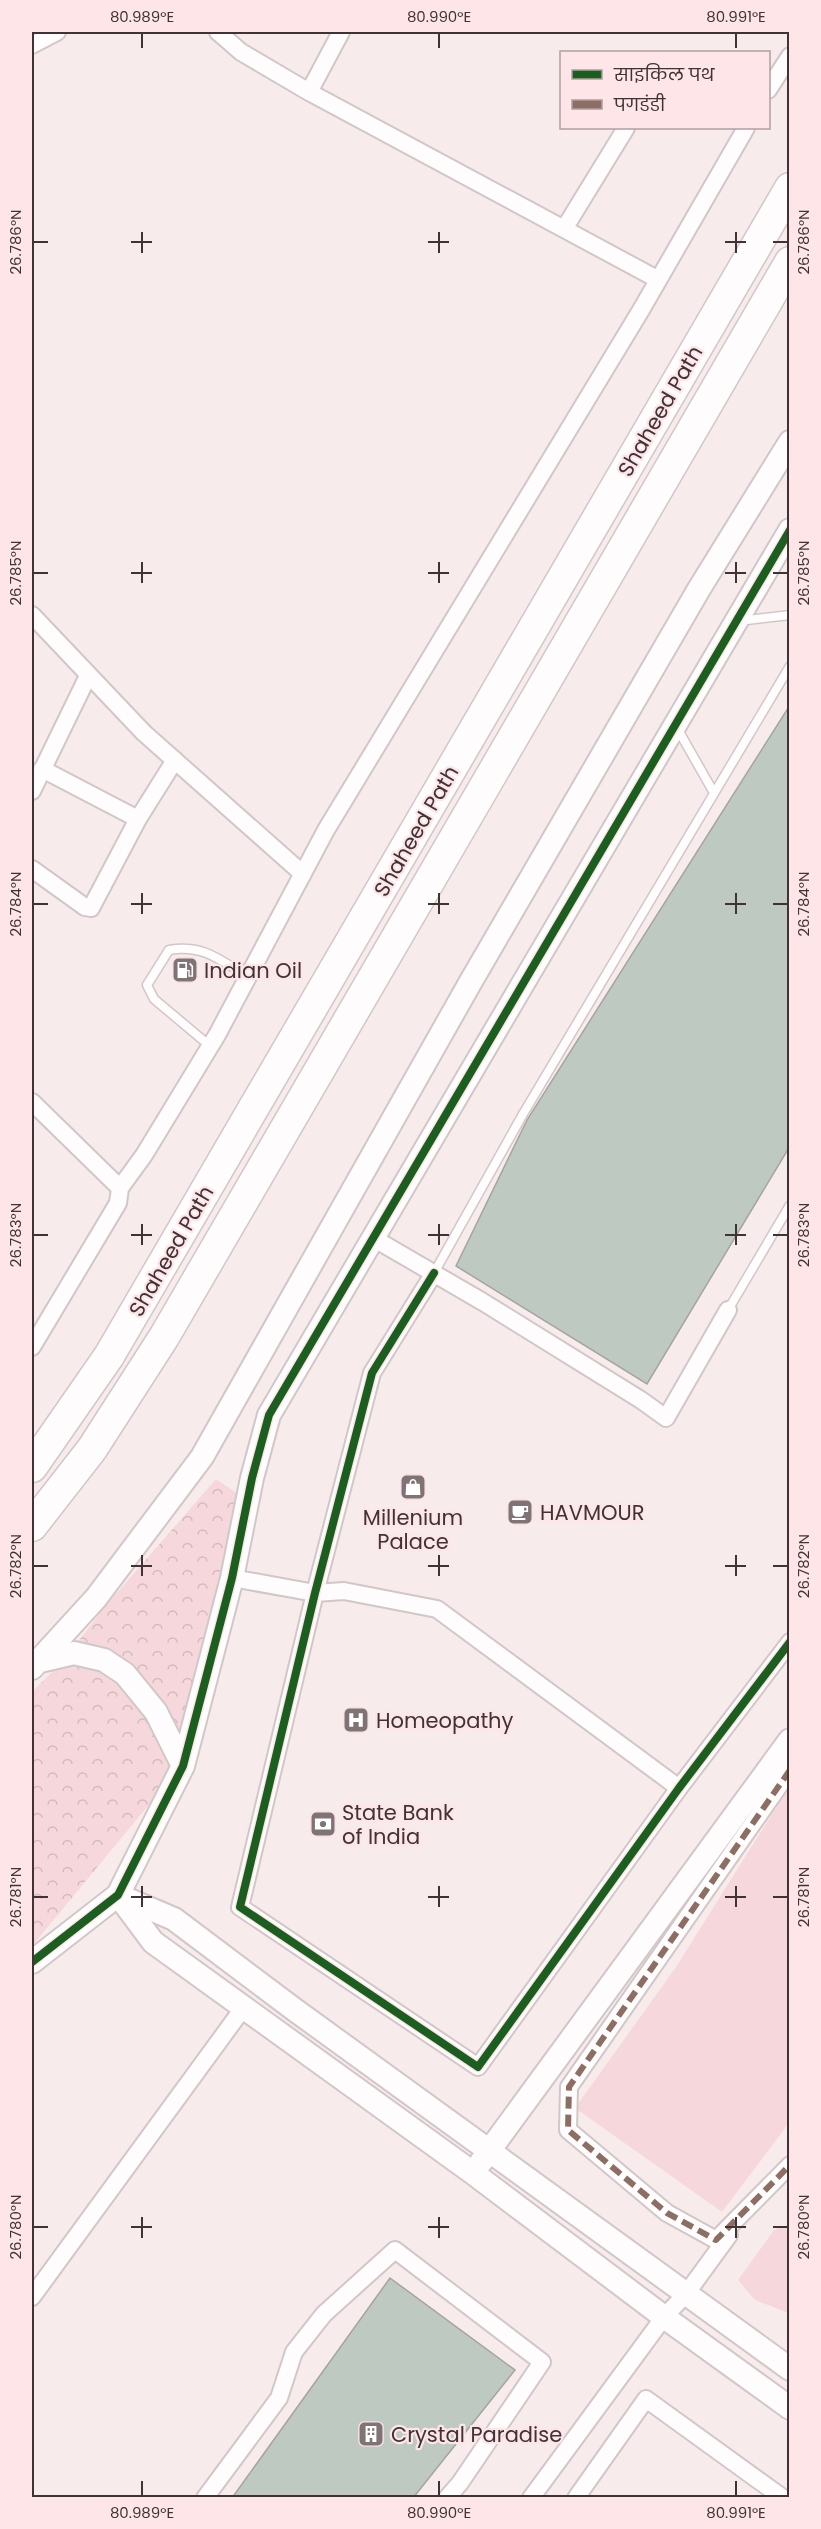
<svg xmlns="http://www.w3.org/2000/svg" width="821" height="2529" viewBox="0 0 821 2529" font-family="Poppins,'Noto Sans Devanagari',sans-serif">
  <defs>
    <pattern id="park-crowns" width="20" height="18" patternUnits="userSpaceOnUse" patternTransform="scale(1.5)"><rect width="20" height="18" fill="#f6d8dc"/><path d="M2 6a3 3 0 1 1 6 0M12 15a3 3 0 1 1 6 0" fill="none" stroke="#d4babd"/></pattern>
  </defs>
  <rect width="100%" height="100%" fill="#f7ebec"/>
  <path fill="#f6d8dc" d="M789,1787V2123L722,2212L575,2108L676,1967Z
    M789,2224H790L789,2313L755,2300L738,2280L774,2230Z"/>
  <path fill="url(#park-crowns)" d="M216,1479L241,1496L167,1783L32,1946V1692L66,1658L102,1610Z"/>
  <path fill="#bec9c2" stroke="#a4a4a1" stroke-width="1.5" d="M790,705V1146L647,1384L456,1266L527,1120Z
    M390,2278L515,2370L413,2498H232Z"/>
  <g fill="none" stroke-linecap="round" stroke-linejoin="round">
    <g stroke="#d2c7c8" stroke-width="11">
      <path id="lane" d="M739,621L790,615
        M677,728L714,793
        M210,1046L154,999L147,985L169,950C203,944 220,960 248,977
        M434,1273L523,1114L790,666
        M728,1310L790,1205"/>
    </g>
    <g stroke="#d2c7c8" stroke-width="20">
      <path id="street" d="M218,32L241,52L309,92L657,279
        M32,45L57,32
        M768,90L790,56
        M309,92L341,32
        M564,229L626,128
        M32,615L144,733L303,874
        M42,769L138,819L175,760
        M32,791L88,676
        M32,869L85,907L91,908L138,819
        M32,1102L120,1188
        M373,1238L483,1302L641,1400L666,1418L728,1310
        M434,1273L372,1373L315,1593L240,1907L478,2067L679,1788L790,1642
        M32,1347L118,1203L120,1188L144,1155L217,1035L326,830L641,310L746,128
        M232,1578L315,1593L344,1591L437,1609L679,1788
        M790,1770L569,2087L568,2130L667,2213L716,2240L790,2165
        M32,2297L244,2007
        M205,2498L279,2398L294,2352L324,2314L395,2250L542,2362L460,2483L447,2498
        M531,2498L664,2317L686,2294L729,2235
        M576,2498L646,2399L783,2498"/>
    </g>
    <g stroke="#d2c7c8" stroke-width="26">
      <path id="secondary" d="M40,1661L74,1653L104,1660L125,1674L156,1712L183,1766
        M32,1668L96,1598L202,1457L470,983L699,589L790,442
        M118,1895L153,1942L473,2173L664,2317L790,2408
        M120,1896L174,1919L295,2010L790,2369
        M32,1962L118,1895L183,1766L232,1578L252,1478L269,1415L790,530
        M481,2162L790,1740"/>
    </g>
    <g stroke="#d2c7c8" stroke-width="33">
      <path id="highway" d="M32,1467L109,1356L790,188
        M32,1526L92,1449L164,1337L790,262"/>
    </g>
    <use href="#lane" stroke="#fefcfc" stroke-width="8"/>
    <use href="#street" stroke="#fefcfc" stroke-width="16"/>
    <use href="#secondary" stroke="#fefcfc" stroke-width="22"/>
    <use href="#highway" stroke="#fefcfc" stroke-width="30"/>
    <path stroke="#8d6e63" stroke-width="6" stroke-dasharray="12 6" stroke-linecap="butt" d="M790,1770L569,2087L568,2130L667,2213L716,2240L790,2165"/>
    <g stroke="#fde5e8" stroke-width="11">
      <path id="cycleway" d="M434,1273L372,1373L315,1593L240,1907L478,2067L679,1788L790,1642
        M32,1962L118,1895L183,1766L232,1578L252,1478L269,1415L790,530"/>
    </g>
    <use href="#cycleway" stroke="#1b5e20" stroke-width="8"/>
  </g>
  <path fill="none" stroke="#3f3335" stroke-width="2" d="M142,33V48M439,33V48M736,33V48M142,232V253M439,232V253M736,232V253M33,242H48M131,242H152M428,242H449M725,242H746M773,242H788M142,562V583M439,562V583M736,562V583M33,573H48M131,573H152M428,573H449M725,573H746M773,573H788M142,893V914M439,893V914M736,893V914M33,904H48M131,904H152M428,904H449M725,904H746M773,904H788M142,1224V1245M439,1224V1245M736,1224V1245M33,1235H48M131,1235H152M428,1235H449M725,1235H746M773,1235H788M142,1555V1576M439,1555V1576M736,1555V1576M33,1566H48M131,1566H152M428,1566H449M725,1566H746M773,1566H788M142,1886V1907M439,1886V1907M736,1886V1907M33,1897H48M131,1897H152M428,1897H449M725,1897H746M773,1897H788M142,2217V2238M439,2217V2238M736,2217V2238M33,2227H48M131,2227H152M428,2227H449M725,2227H746M773,2227H788M142,2481V2496M439,2481V2496M736,2481V2496"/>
  <defs>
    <g id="fuel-square" transform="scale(1.35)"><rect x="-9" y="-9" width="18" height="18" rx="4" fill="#7f7375" stroke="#fde5e8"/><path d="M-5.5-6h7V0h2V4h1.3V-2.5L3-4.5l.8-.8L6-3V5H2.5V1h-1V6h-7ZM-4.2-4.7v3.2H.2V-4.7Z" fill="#fff"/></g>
    <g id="shop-square" transform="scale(1.35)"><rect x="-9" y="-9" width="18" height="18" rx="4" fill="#7f7375" stroke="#fde5e8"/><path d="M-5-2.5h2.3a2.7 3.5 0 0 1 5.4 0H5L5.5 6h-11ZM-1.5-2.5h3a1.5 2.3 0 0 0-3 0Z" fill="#fff"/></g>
    <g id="cafe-square" transform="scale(1.35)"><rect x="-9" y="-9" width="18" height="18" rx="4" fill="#7f7375" stroke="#fde5e8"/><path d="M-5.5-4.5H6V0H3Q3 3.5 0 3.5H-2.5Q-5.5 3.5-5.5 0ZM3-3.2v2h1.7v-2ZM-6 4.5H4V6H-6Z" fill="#fff"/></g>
    <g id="hospital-square" transform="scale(1.35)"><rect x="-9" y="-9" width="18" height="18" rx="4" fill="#7f7375" stroke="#fde5e8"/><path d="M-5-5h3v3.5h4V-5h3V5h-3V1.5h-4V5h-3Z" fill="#fff"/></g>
    <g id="bank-square" transform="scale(1.35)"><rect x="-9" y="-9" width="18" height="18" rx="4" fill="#7f7375" stroke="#fde5e8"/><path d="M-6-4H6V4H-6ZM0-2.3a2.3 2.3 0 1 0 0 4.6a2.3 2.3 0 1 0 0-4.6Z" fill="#fff"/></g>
    <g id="building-square" transform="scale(1.35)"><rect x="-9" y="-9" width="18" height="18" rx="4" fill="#7f7375" stroke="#fde5e8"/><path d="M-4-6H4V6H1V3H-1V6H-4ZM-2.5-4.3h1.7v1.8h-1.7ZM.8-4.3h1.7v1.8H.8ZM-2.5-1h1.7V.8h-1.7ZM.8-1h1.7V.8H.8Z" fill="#fff"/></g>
  </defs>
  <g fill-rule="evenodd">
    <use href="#fuel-square" x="185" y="970"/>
    <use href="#shop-square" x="413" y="1487"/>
    <use href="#cafe-square" x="520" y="1512"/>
    <use href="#hospital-square" x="356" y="1720"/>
    <use href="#bank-square" x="323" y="1824"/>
    <use href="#building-square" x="371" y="2434"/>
  </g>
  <g text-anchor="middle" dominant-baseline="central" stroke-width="4.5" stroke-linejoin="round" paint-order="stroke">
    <g font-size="21" fill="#3f3335" stroke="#fde5e8">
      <text transform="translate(660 411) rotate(-60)">Shaheed Path</text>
      <text transform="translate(416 831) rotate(-60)">Shaheed Path</text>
      <text transform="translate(171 1251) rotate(-60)">Shaheed Path</text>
    </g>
    <g font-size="21" fill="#3f3335" stroke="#fde5e8" text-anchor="start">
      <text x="204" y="970">Indian Oil</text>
      <text x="540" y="1512">HAVMOUR</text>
      <text x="413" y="1517" text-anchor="middle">Millenium<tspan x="413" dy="24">Palace</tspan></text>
      <text x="376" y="1720">Homeopathy</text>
      <text x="342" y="1812">State Bank<tspan x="342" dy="24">of India</tspan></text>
      <text x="391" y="2434">Crystal Paradise</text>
    </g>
  </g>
  <rect width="821" height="2529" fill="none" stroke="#fde5e8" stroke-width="66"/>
  <rect x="560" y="51" width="210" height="78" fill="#fde5e8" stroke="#b19ea0" stroke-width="1.5"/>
  <rect x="572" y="70" width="30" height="9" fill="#1b5e20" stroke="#b19ea0" stroke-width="1.5"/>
  <text x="614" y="81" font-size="18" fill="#3f3335">साइकिल पथ</text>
  <rect x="572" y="100" width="30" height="9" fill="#8d6e63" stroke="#b19ea0" stroke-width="1.5"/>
  <text x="614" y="111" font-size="18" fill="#3f3335">पगडंडी</text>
  <rect x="33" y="33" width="755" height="2463" fill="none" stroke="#3f3335" stroke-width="2"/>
  <g font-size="15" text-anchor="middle" fill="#3f3335">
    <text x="142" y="22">80.989°E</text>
    <text x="439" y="22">80.990°E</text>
    <text x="736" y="22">80.991°E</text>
    <text transform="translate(16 242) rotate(-90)" y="5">26.786°N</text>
    <text transform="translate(804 242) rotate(-90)" y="5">26.786°N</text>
    <text transform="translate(16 573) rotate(-90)" y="5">26.785°N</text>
    <text transform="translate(804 573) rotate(-90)" y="5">26.785°N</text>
    <text transform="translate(16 904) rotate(-90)" y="5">26.784°N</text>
    <text transform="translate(804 904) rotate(-90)" y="5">26.784°N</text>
    <text transform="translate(16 1235) rotate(-90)" y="5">26.783°N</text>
    <text transform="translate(804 1235) rotate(-90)" y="5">26.783°N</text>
    <text transform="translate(16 1566) rotate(-90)" y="5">26.782°N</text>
    <text transform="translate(804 1566) rotate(-90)" y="5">26.782°N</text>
    <text transform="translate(16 1897) rotate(-90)" y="5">26.781°N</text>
    <text transform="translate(804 1897) rotate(-90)" y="5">26.781°N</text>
    <text transform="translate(16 2227) rotate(-90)" y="5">26.780°N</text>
    <text transform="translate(804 2227) rotate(-90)" y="5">26.780°N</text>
    <text x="142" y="2518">80.989°E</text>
    <text x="439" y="2518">80.990°E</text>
    <text x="736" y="2518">80.991°E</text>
  </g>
</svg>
